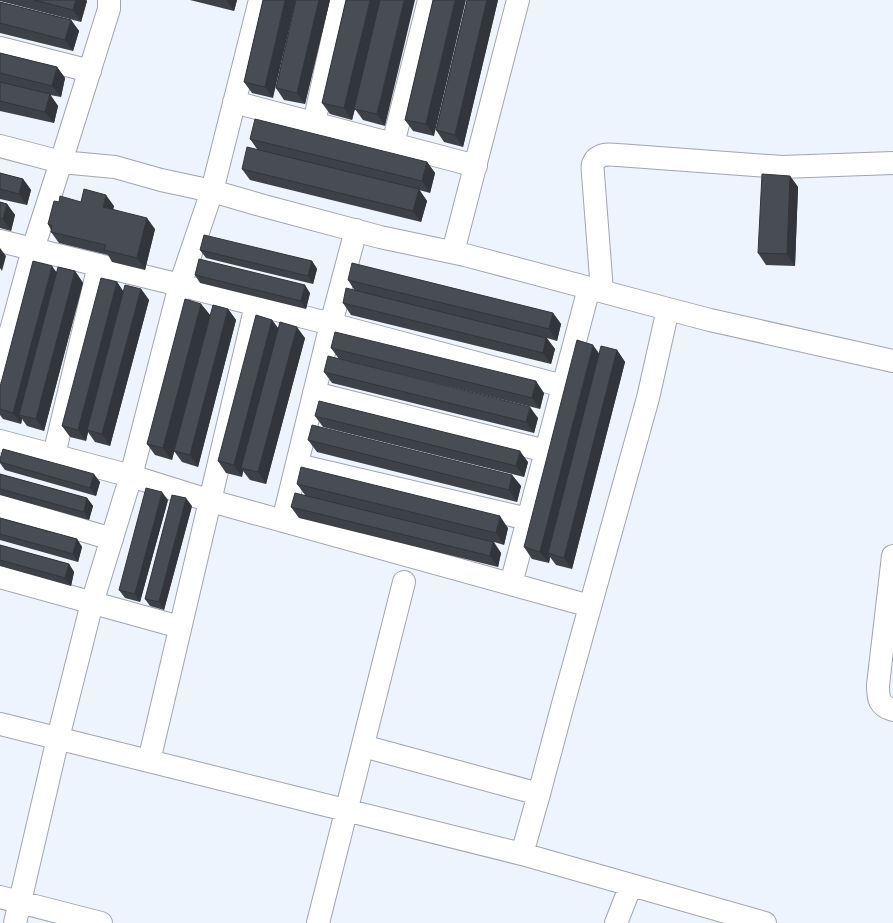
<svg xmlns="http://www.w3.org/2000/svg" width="893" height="923" viewBox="0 0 893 923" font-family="'IBM Plex Sans',sans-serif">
  <rect width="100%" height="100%" fill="#eef4fd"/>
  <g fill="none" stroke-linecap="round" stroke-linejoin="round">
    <g stroke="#a0a5ae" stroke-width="24">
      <path id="minor" d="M0,48L90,71
        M234,102L476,166
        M314,123L341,0
        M393,144L429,0
        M0,146L61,162L115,167L161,180L212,191L264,206L380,237L465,255L668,309L648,398L563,704L539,794L522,854L0,724
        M0,241L180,285L331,324L563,386
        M453,252L518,0
        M602,291L593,174C593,171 592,167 593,164C597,153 609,154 618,155L782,167L893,163
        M668,309L710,320L893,361
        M0,371L33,249L61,162L109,9V0
        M314,393L546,451
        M0,441L131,476L211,501L590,606
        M54,455L99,265
        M297,465L528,519
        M0,506L112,539
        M283,521L331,324L356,230
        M893,556L878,685C878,699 879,706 893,710
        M0,577L180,627
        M511,584L589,288
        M363,746L539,794
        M149,761C184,609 221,457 256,305
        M522,854L765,923
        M0,897L101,923
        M15,923L58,738L92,603L131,476L180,285L212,191L260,0
        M318,923L404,582
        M616,923L631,885"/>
    </g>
    <use href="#minor" stroke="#fff" stroke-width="22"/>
  </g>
  <path fill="#3e4148" d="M0,0H86L87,1L81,22L0,1Z
    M190,0H237L234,11Z
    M263,0L273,98L252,93L244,82Z
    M296,0H330L305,104L284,100L276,88Z
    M346,0L385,126L363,120L355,109L352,120L330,114L322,103Z
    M433,0L434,136L413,131L405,120Z
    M467,0H498L463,147L444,142L436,130Z
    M0,2L71,20L79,31L73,51L0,33Z
    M0,53L57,67L65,78L61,97L50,95L58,106L54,123L0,111Z
    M250,139L427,162L435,173L430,193L419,190L427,201L421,222L250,180L242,169L257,149Z
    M0,173L23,179L31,190L27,205L0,199Z
    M790,176L798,187L795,266L766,265L758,253Z
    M0,202L7,204L15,215L11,231L0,228Z
    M59,202H81L114,206L113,209L155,229L145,270L112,262L108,255L59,243L51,232V230L48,224Z
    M200,250L312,261L317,269L313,284L206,258Z
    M75,271L83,283L44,431L27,426L22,419L21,424L3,419L0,415V387L56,272Z
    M195,275L310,293L306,309L200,283Z
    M348,280L553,313L561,324L557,341L547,338L555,349L551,364L351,315L343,303L355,291Z
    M117,282L123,291L141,289L149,300L110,446L95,442L88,432L86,441L70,437L62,426Z
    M201,304L210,315L228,309L236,320L198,467L182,462L174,451L172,460L155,455L147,444Z
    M272,320L278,328L305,338L266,484L250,480L243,471L242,477L226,473L218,461Z
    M331,348L544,393L540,409L339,359Z
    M617,350L625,362L572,569L556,565L550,557L549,563L532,559L524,547L599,353Z
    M324,372L538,418L534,433L332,383Z
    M315,416L528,462L524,477L323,427Z
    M308,440L512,475L521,486L517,502L317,452Z
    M0,459L100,482L96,496L5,470L0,463Z
    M0,474L87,498L93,506L89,520L0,495Z
    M297,484L508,528L504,545L494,542L501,553L498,567L299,518L291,507L305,495Z
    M168,500L140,602L125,598L119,590Z
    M192,506L164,610L150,606L145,599Z
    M0,518L77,539L82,547L78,562L0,540Z
    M0,545L69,564L74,572L71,586L0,566Z"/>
  <path fill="#32353b" d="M76,0H86L87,1L81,22L73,10Z
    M226,0H237L234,11Z
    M285,0H296L273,98L265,87Z
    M319,0H330L305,104L297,93Z
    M370,0H381L352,120L344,108Z
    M404,0H415L385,126L377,114Z
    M455,0H466L434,136L426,124Z
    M487,0H498L463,147L455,135Z
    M71,20L79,31L73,51L65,40Z
    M57,67L65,78L61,97L52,86Z
    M50,94L58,106L54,123L45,112Z
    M427,162L435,173L430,193L422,181Z
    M790,176L798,187L795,266L787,254Z
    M23,179L31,190L27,205L19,194Z
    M419,189L427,201L421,222L413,211Z
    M106,195L114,206L111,218L103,207Z
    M7,204L15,215L11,231L3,219Z
    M147,218L155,229L145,270L137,258Z
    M0,248L6,256L2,271L0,268Z
    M312,261L317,269L313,284L308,276Z
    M52,266L60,277L19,415L22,419L21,424L13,413Z
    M75,271L83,283L44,431L36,419Z
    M117,282L125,294L87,430L88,432L86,441L78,430Z
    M305,285L310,293L306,309L301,301Z
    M141,289L149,300L110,446L102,434Z
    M201,304L210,315L172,460L163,448Z
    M228,309L236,320L198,467L190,455Z
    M553,313L561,324L557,341L549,329Z
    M272,320L280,331L241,468L243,471L242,477L234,465Z
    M297,327L305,338L266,484L258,472Z
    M546,338L555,349L551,364L543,353Z
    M593,345L601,356L548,553L550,557L549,563L540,552Z
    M617,350L625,362L572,569L564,558Z
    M536,381L544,393L540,409L532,398Z
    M530,407L538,418L534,433L526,422Z
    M520,451L528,462L524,477L516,466Z
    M94,474L100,482L96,496L90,488Z
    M512,475L521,486L517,502L509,490Z
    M162,492L168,500L140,602L135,594Z
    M87,498L93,506L89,520L84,512Z
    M186,498L192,506L164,610L159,602Z
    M500,516L508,528L504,545L496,533Z
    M77,539L82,547L78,562L73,554Z
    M493,542L501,553L498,567L490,556Z
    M69,564L74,572L71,586L65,578Z"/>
  <path fill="#484c54" stroke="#32353b" d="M34,0H76L73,10Z
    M263,0H285L265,87L244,82Z
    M296,0H319L297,93L276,88Z
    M346,0H370L344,108L322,103Z
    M380,0H404L377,114L354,109Z
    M433,0H455L426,124L405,120Z
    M467,0H487L455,135L436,130Z
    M0,2L71,20L65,40L0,23Z
    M0,53L57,67L52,86L0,73Z
    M0,82L50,94L45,112L0,101Z
    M255,119L427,162L422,181L250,139Z
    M247,147L419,189L413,211L242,169Z
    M0,173L23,179L19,194L0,189Z
    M762,174L790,176L787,254L758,253Z
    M84,189L106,195L103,207L147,218L137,258L104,250L106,245L51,232L52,226L48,224L54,201L59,202L60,196L81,202Z
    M0,202L7,204L3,219L0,218Z
    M204,235L312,261L308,276L200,250Z
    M199,259L305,285L301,301L195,275Z
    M33,261L52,266L13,413L0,409V387Z
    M352,263L553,313L549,329L348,280Z
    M58,267L75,271L36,419L19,415Z
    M101,278L117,282L78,430L62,426Z
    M125,285L141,289L102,434L87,430Z
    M346,288L546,338L543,353L343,303Z
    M185,299L201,304L163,448L147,444Z
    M213,305L228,309L190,455L174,451Z
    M256,315L272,320L234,465L218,461Z
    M280,322L297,327L258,472L241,468Z
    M335,332L536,381L532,398L331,348Z
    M577,340L593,345L540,552L524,547Z
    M601,346L617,350L564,558L548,553Z
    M328,356L530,407L526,422L324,372Z
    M319,401L520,451L516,466L315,416Z
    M312,425L512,475L509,490L308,440Z
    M3,449L94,474L90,488L0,462V459Z
    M301,467L500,516L496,533L297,484Z
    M0,474L87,498L84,512L0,489Z
    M146,488L162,492L135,594L119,590Z
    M295,493L493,542L490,556L291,507Z
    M172,495L186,498L159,602L145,599Z
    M0,518L77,539L73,554L0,534Z
    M0,545L69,564L65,578L0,560Z"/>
</svg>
